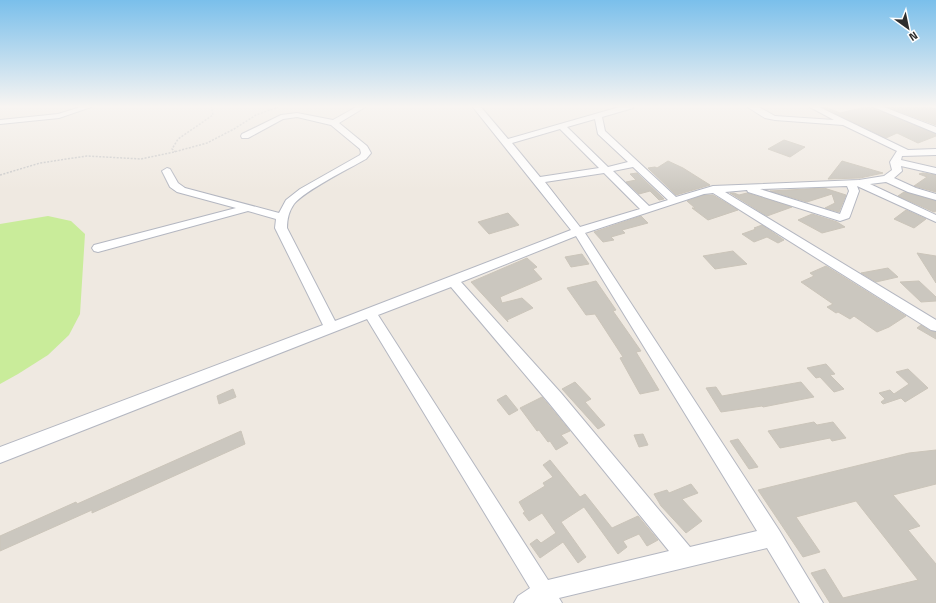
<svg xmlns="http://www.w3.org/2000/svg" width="936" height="603" viewBox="0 0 936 603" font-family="'Titillium Web',sans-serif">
  <rect width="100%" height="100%" fill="#efe9e1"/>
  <path fill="#c9ec9a" d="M48,216L71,221L85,234L80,314L69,335L48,355L18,374L0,384V224Z"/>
  <path fill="#cbc7bf" stroke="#cbc5ba" d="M819,106H823L840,113L870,106L936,134V136L918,143L897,133L886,138Z
    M884,106H930L931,109L936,110V125Z
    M784,140L805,147L790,157L768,149Z
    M668,161L683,168L710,185L676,195L648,168L655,167L657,168Z
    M842,161L883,173L860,178L828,179Z
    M637,173L664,199L659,200L650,191L639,194L626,182L636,180L630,174Z
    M923,173L936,175V192L914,186L927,177L919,174Z
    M824,188L846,195L839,212L825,208L835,203L832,194L807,202L770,191Z
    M904,192L936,201V211L934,212L898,196Z
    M730,193H734L739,195L747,193L792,207L767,216Z
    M704,195H713L738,210L708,220L692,208H695L687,201Z
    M906,210L926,219L914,228L894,219Z
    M508,213L519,225L489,234L478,222Z
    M812,214L837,222L845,227L822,233L798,220Z
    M641,216L648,223L622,230L625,233L611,237L614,240L603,242L594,232Z
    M762,225L784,240L778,243L767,237L754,242L742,234L756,229L754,228Z
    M733,251L747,264L715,269L703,256Z
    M917,253L936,256V283Z
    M582,254L589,264L571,267L565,257Z
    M527,258L537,267L533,269L542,279L500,297L502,303L522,298L533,308L507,320L508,322L471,282Z
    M826,266L906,316L889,327L877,332L854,316L850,319L838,312L836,313L827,307L833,304L801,282L814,276L810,273Z
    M888,268L898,277L876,282L861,273Z
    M596,281L616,310L613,311L641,351L636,352L659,390L640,394L620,358L623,357L595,314L586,315L567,288Z
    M919,281L936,297V301L921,302L900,282Z
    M921,325L930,331L936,332V339L917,328Z
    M826,364L835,374L830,375L844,389L834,392L820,377L816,378L807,368Z
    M908,369L928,388L905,402L901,398L883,404L881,402L885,399L879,393L890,390L894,394L909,384L896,372Z
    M575,382L591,399L585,402L605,425L598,429L562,389Z
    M801,382L814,397L763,407L762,406L721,412L706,388L716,387L722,396Z
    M233,389L236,397L219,404L217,396Z
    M506,395L518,410L509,415L497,400Z
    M542,397L570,431L561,435L568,443L556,450L550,441L548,442L539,430L537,431L520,408Z
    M814,422L817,425L833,422L846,438L832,441L830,438L780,448L768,431Z
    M241,431L245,444L92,513V510L0,551V536L76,502L77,504Z
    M643,434L648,445L639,447L634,435Z
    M738,439L758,467L749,469L730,441Z
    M936,450V484L893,495L920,526L908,530L936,564V603H830L811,573L825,569L843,598L918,580L856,501L796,517L820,552L803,557L758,490L909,453Z
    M550,460L580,497L585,494L612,528L638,516L658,540L647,546L639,534L623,541L627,547L618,554L584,507L561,522L586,557L578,563L563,542L540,558L530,544L537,539L541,543L556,533L542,513L529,521L523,513L525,512L519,502L545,486L543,483L553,477L543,465Z
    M691,484L698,493L682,499L702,521L686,533L661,506L654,494L667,490L669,493Z"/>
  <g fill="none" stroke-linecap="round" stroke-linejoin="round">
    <g stroke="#b4b7c1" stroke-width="2">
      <path id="minor" d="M84,106H94L59,118L0,124V120L58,114Z
        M358,106H367L339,123L367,146L371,153L366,159C350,168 304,191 294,204C289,211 287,219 287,228L335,321L571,230L472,106H480L508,139L623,106H634L633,108L602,117L605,131L676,197L713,186L859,180L884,176L892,170L890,162L897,151L843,125L775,120L765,118L749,108L748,106H757L775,116L834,120L808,106H817L908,150L936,149V155L902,156L901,160L936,168V174L901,166L902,171L894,178L916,188L936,194V200L908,192L886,182L870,184L936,215V222L857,186L859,191L850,216L849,218L840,221L748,192L747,190L725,192L936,320V331L931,330L713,193L704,194L585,233L779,530L823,603H800L767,548L559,598L562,603H514L518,596L530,588L367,319L0,463V447L323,325L275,228L276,219L248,211L98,252L94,251L92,248L94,245L236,208L177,192L170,187L162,171L167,168L170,169L178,183L185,188L279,213L286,200L300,189L360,155L361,153L360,149L331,125L297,117L283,119L248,138H242L241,136L242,134L281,115L297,113L333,120ZM595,119L598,134L628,162L608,167L567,127ZM560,129L599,168L540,177L512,143ZM633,167L668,200L649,206L613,171ZM604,173L640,209L580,227L545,182ZM847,186L849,191L840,214L760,189ZM576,236L757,531L690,547L561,393L461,282ZM451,287L549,403L669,551L548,580L378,315Z
        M871,106H881L936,127V133Z
        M931,106H936V108H932Z"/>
    </g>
    <path stroke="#c9c9c9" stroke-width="1.5" stroke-dasharray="2 1.5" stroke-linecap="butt" d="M176,152L172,149L178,139L213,115L211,106
      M0,175L40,163L87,156L141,159L174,152L207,143L234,129L256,115L281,106"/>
    <use href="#minor" fill="#fff" fill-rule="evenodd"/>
  </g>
  <linearGradient id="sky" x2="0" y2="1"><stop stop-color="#7abfeb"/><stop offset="0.56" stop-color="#f8f5f2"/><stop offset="1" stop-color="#f8f5f2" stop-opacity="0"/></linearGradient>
  <rect width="936" height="190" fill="url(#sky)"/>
  <g transform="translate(908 28) rotate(147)" stroke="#ffffff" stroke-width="3" paint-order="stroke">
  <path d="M0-3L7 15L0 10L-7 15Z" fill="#2e2e2e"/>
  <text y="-6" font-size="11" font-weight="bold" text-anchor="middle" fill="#2e2e2e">N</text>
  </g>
</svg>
